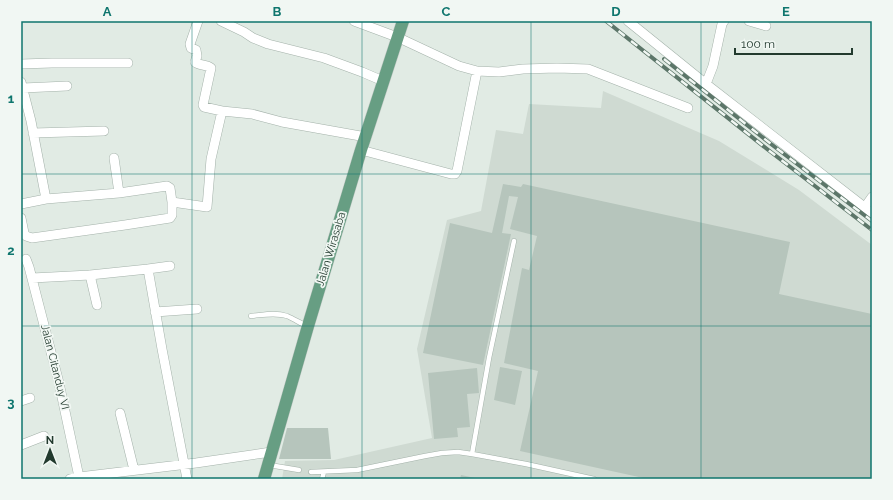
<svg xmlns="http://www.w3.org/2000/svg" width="893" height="500" viewBox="0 0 893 500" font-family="Raleway,sans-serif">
  <rect width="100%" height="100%" fill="#e1ebe4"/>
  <path fill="#cfdad2" d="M603,91L719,141L799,190L872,245V479H282L285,461L334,460L432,438L417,349L447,220L481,211L496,130L523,134L529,104L601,108Z"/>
  <path fill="#b6c5bc" d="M503,184L521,187L523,184L790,242L779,294L872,314V479H648L520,451L538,371L504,363L522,268L529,270L537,236L510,229L518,197L509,196L502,233L511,234L483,365L423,353L450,223L492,233Z
    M500,367L522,371L515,405L494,400Z
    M477,368L479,393L467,394L470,427L457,428L458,437L434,439L428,373Z
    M287,428H328L331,459H279Z
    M461,475L475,478V479H460Z"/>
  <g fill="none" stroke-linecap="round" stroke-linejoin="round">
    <g stroke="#a4b2aa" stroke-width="5.5">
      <path id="lane" d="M251,316C263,315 275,312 287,316C294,319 300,323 307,326
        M472,454L489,358L514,241
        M269,465L299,470
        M311,472L357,470L425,456L442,453L458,452L472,454L526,464L594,479
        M322,479L324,472"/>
    </g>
    <g stroke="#a4b2aa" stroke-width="10">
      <path id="street" d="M198,21L190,44L191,48L196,50L197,56L195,62C199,66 206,64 211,68L203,105L204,107L222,111L252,114L282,122L366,137
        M221,21L244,32L253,38L268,44L324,58L362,72L383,81
        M354,21L397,37L459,66L477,71L499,72L523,69L557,68L588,69L688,108
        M628,21L706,84L872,213
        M749,21L766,26
        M21,64L52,63H128
        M21,82L31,121L46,199
        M706,84L713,66L722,24L724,21
        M23,88L67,86
        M33,133L104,131
        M361,150L451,174H455L457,171L477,71
        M114,158L119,193
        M172,202L207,207L211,159L222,111
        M21,204L46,199L119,193L167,186L170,188L172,202V215L170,218L125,225L32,238L26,236L24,233L21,218
        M865,207L872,197
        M26,259L29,267L59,383L79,477
        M148,269L170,266
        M90,275L97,305
        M32,278L90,275L148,269L162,349L187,479
        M155,312L197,309
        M21,401L30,398
        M120,413L134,470
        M21,445L44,436
        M70,479L79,477L196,463L271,452"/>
    </g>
    <g stroke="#c1c8c4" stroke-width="13">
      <path id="primary" d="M264,479L308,326L361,150L403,21"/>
    </g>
    <use href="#lane" stroke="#fff" stroke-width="4.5"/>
    <use href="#street" stroke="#fff" stroke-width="9"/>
    <use href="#primary" stroke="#679e83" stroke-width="12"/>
    <g stroke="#5c7669" stroke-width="4">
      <path id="rail" d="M606,21L767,149L872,230
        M664,59L771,144L872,221"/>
    </g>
    <use href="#rail" stroke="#f1f7f3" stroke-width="2.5" stroke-dasharray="8" stroke-linecap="butt"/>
  </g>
  <path fill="none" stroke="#0f766e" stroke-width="1" stroke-opacity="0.55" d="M192,21V479M362,21V479M531,21V479M701,21V479M21,174H872M21,326H872"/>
  <g text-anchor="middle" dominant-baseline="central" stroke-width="3.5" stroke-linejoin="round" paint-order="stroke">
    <g font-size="11" fill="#223a2e" stroke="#f1f7f3">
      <text transform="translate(331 249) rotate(-73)">Jalan Wirasaba</text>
      <text transform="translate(55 367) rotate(76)">Jalan Citanduy VI</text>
    </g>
  </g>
  <rect width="893" height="500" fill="none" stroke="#f1f7f3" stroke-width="44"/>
  <g transform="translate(50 450)" stroke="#f1f7f3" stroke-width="3" paint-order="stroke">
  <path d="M0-3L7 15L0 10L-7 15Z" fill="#223a2e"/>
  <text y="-6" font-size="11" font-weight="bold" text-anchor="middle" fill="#223a2e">N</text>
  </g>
  <path d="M735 48v6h117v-6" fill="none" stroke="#223a2e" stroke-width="2"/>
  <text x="741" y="48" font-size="12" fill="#223a2e" stroke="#f1f7f3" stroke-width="3" paint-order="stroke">100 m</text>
  <rect x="22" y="22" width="849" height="456" fill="none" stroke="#0f766e" stroke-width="1.5"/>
  <g font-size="13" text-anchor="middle" font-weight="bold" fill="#0f766e">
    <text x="107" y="16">A</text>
    <text x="277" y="16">B</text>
    <text x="446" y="16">C</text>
    <text x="616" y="16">D</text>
    <text x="786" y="16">E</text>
    <text x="11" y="103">1</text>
    <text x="11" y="255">2</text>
    <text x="11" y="407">3</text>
  </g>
</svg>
